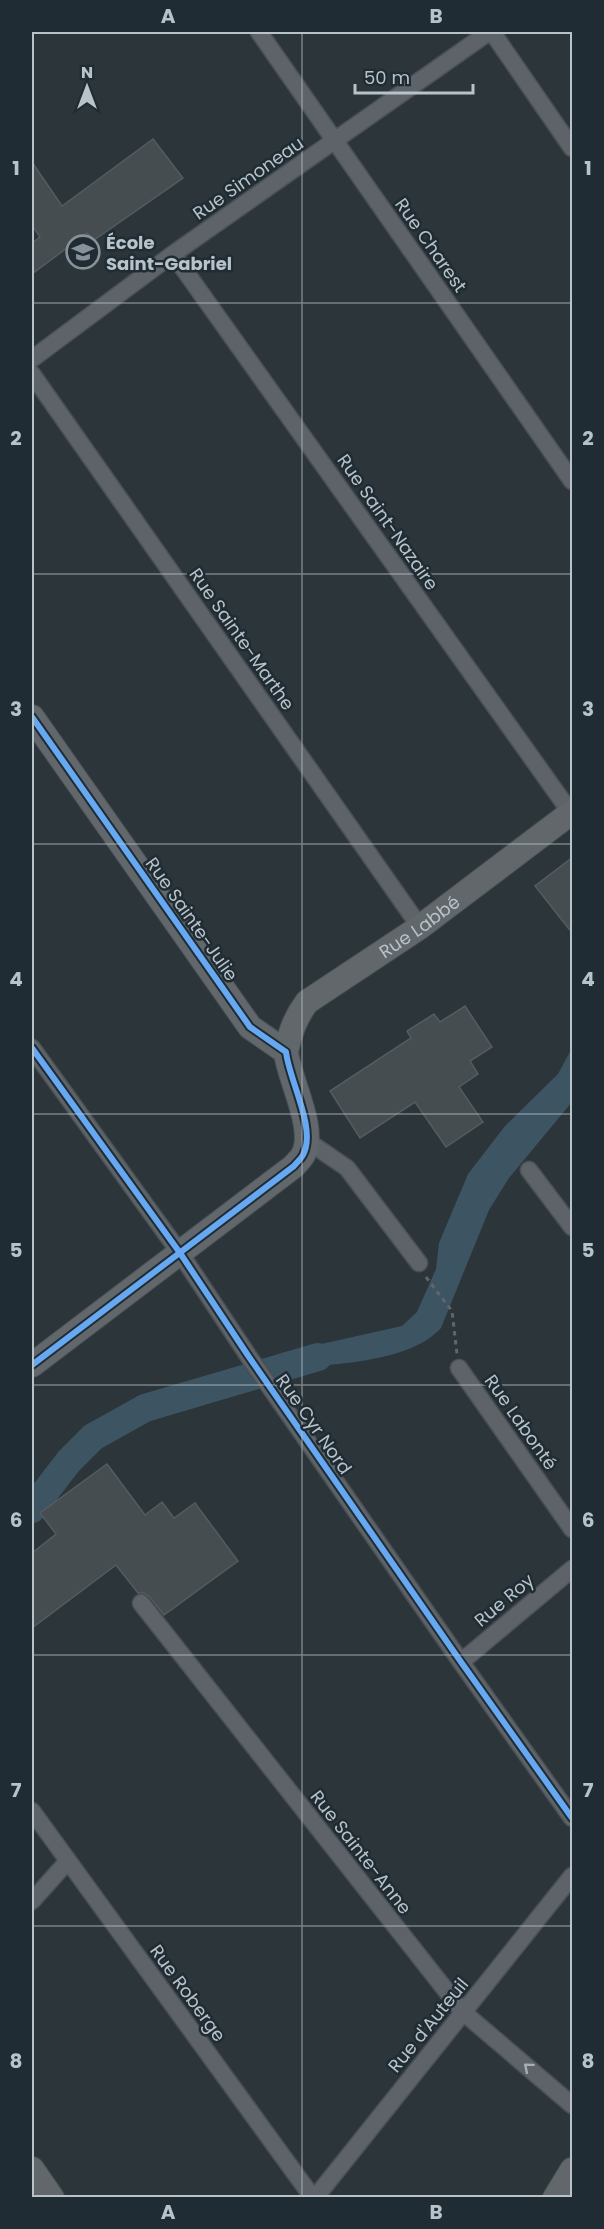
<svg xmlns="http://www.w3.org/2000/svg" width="604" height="2229" viewBox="0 0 604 2229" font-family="Poppins,sans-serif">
  <rect width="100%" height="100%" fill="#2c3539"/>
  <path fill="#3d5462" d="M572,1048V1102L509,1178L489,1210L441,1328C408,1364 329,1364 282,1369L281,1353L402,1326L417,1312L436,1269L439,1243L468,1174L505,1126L558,1074Z"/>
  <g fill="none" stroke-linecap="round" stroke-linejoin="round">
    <path stroke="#3d5462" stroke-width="28" d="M32,1509L69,1461L93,1437L145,1408L318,1357"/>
  </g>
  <path fill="#464d50" stroke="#555c61" stroke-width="1.5" d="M153,139L183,178L94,240L87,233L32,274V243L40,237L32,225V162L62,206Z
    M573,857V934L535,886Z
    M465,1006L492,1047L470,1061L478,1074L459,1087L483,1122L446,1147L415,1102L360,1138L330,1091L411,1038L407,1031L434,1014L440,1022Z
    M107,1464L145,1515L162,1502L174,1518L195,1503L238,1561L164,1615L149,1596L144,1593H138L116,1565L32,1628V1553L56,1534L40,1513Z"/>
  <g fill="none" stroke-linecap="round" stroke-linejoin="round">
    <g stroke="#4a5054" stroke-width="19">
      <path id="street" d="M259,32L572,481
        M492,32L572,148
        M173,254L571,813
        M32,359L173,254L489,32
        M32,374L420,927
        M32,1048L180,1253L249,1357L461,1662L572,1818
        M306,1140L347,1168L419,1263
        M529,1170L572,1227
        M459,1368L572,1529
        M141,1603L463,2012L572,2105
        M461,1662L572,1569
        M32,1811L313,2198
        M32,1901L67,1862
        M315,2198L572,1876"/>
    </g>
    <g stroke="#4a5054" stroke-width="26">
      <g id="secondary">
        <path d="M32,717L250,1027L286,1052C289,1080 317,1129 303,1155C301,1159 297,1162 294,1166L32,1365"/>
        <path id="s1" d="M286,1052C290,1033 295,1018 307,1002L420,927L572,812"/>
        <path d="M32,2169L52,2198"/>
        <path d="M555,2198L572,2170"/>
      </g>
    </g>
    <path stroke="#60676a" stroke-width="3" stroke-dasharray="4.5 4.5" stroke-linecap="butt" d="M426,1277L452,1311L457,1354"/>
    <use href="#street" stroke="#5d6368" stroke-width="16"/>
    <use href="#secondary" stroke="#61676b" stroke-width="24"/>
    <g stroke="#202c34" stroke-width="10">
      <path id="cycleway" d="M32,717L250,1027L286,1052C289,1080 317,1129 303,1155C301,1159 297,1162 294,1166L32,1365
        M32,1048L180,1253L249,1357L461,1662L572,1818"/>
    </g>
    <use href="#cycleway" stroke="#66a8f1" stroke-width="6"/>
  </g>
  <defs><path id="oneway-chevron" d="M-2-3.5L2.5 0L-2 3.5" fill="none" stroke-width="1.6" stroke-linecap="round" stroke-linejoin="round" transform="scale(1.5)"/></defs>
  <use stroke="#a6afb6" href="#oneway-chevron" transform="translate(528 2067) rotate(-140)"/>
  <path fill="none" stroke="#b8c2c9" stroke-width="1.5" stroke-opacity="0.55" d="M302,32V2198M32,303H572M32,574H572M32,844H572M32,1114H572M32,1385H572M32,1655H572M32,1926H572"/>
  <defs>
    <g id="school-ring" transform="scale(1.725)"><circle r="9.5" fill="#202c34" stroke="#879197" stroke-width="1.5"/><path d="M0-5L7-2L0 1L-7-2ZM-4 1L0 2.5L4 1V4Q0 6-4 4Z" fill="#879197"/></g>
  </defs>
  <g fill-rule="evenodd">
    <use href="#school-ring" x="83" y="252"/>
  </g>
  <g text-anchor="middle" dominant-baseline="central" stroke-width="5" stroke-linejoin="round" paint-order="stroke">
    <g font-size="18" fill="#b8c2c9" stroke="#202c34">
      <text transform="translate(248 178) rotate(-35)">Rue Simoneau</text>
      <text transform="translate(431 245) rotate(55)">Rue Charest</text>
      <text transform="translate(388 522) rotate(55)">Rue Saint-Nazaire</text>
      <text transform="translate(242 639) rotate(55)">Rue Sainte-Marthe</text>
      <text transform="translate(192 919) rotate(55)">Rue Sainte-Julie</text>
      <text stroke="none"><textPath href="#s1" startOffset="190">Rue Labbé</textPath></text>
      <text transform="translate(521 1422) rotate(55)">Rue Labonté</text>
      <text transform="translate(314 1424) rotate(55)">Rue Cyr Nord</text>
      <text transform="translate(504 1600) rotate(-40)">Rue Roy</text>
      <text transform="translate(361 1852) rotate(52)">Rue Sainte-Anne</text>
      <text transform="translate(188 1993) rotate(54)">Rue Roberge</text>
      <text transform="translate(428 2025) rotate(-51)">Rue d'Auteuil</text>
    </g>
    <g font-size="18" font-weight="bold" fill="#b8c2c9" stroke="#202c34" text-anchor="start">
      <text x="106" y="242">École<tspan x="106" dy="21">Saint-Gabriel</tspan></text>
    </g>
  </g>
  <rect width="604" height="2229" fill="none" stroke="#202c34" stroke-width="66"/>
  <g transform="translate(87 87)" stroke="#202c34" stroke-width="4.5" paint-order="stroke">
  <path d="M0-4.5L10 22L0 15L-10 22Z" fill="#b8c2c9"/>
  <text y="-9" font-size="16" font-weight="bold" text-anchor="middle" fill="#b8c2c9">N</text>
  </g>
  <path d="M355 84v9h118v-9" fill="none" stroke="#b8c2c9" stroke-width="3"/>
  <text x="364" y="84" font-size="18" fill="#b8c2c9" stroke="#202c34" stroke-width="4.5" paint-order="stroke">50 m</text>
  <rect x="33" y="33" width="538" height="2163" fill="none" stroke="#b8c2c9" stroke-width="2"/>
  <g font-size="20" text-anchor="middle" font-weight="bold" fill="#b8c2c9">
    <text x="168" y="23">A</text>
    <text x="436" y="23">B</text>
    <text x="16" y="175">1</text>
    <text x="588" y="175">1</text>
    <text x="16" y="445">2</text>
    <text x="588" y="445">2</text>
    <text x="16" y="716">3</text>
    <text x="588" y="716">3</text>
    <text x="16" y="986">4</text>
    <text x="588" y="986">4</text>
    <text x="16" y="1257">5</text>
    <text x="588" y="1257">5</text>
    <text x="16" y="1527">6</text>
    <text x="588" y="1527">6</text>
    <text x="16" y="1797">7</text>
    <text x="588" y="1797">7</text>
    <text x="16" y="2068">8</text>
    <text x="588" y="2068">8</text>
    <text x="168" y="2219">A</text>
    <text x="436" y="2219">B</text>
  </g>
</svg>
